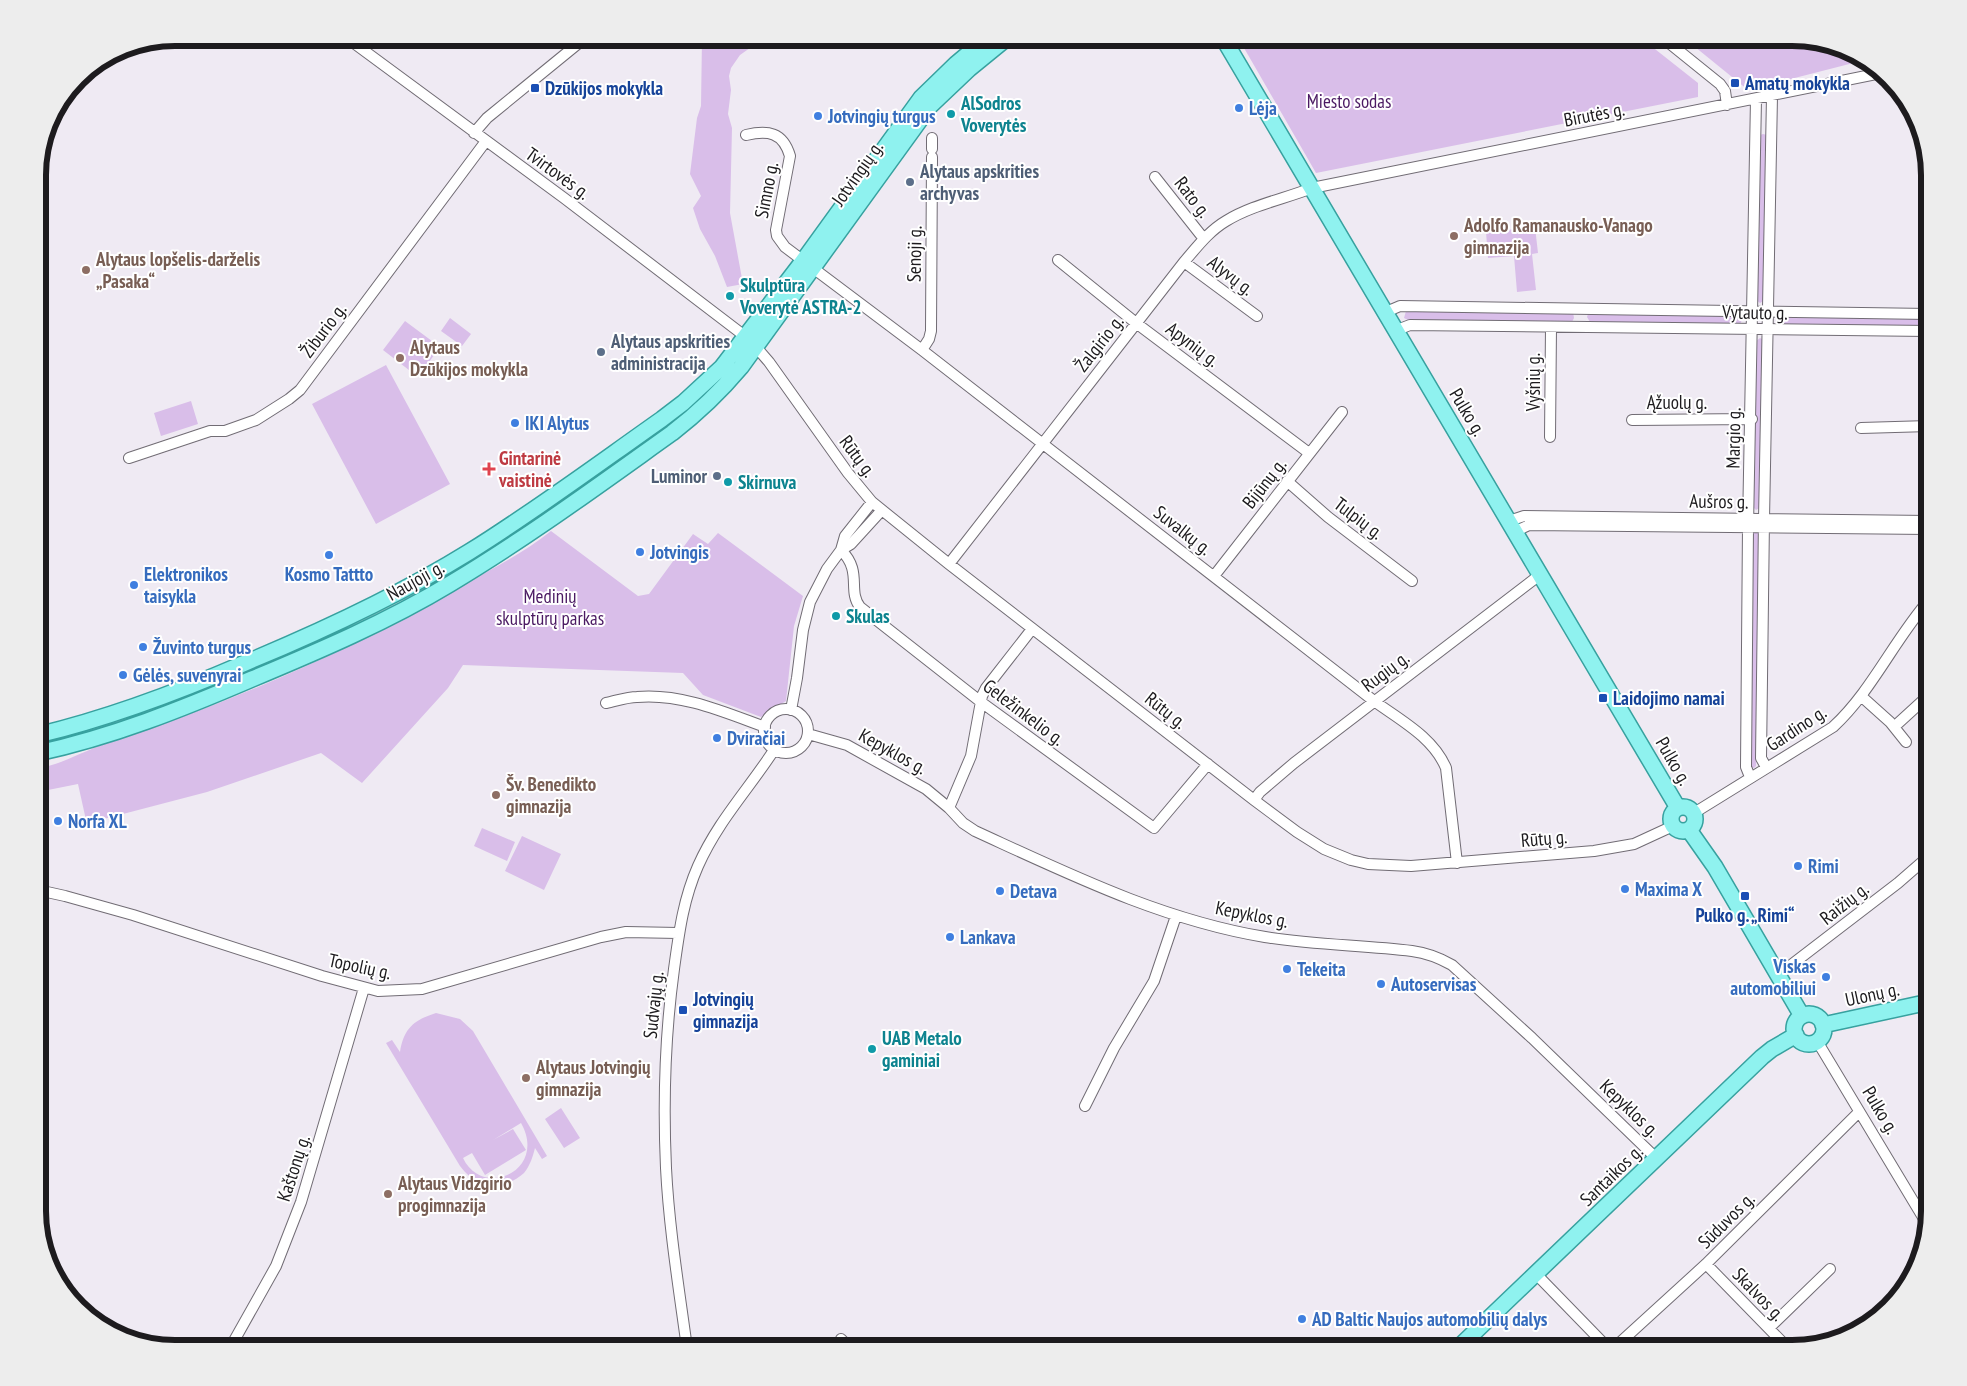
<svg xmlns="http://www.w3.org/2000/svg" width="1967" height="1386" viewBox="0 0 1967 1386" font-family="'PT Sans Narrow',sans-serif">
  <rect width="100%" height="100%" fill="#efeaf3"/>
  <path fill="#d9bee9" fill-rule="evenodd" d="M702,38H764L740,55L731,68L729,76L731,90L728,114L732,128L730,213L743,284L727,287L715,256L700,229L693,208L701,196L690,174L697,118L701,106Z
    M1243,38H1641L1698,83V97L1316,173L1240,41Z
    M1684,38H1792L1836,45L1865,60L1748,90Z
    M1763,134L1767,135L1765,300L1760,303L1756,300L1760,135Z
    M1535,227L1538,253L1532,254L1536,290L1517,292L1514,256L1488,258L1486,232Z
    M1406,311L1573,312L1574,318L1572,322L1408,320L1404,318Z
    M1588,314L1740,315L1742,320L1740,324L1590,322L1587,317Z
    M1781,317L1929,318V327L1779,325V321Z
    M450,318L471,334L462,346L441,331Z
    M405,321L440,347L418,377L383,350Z
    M1760,338L1764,340L1761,507L1756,510L1752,506L1755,342Z
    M386,365L450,484L376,524L312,404Z
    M711,390C673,426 629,455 586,485C541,516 496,548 449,576L447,574C493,546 537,515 581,485C625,455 670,425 711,390Z
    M191,401L198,424L161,436L154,413Z
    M551,531L638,596L649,594L693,534L708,544L718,533L803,596L794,626L786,701L761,717L703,695L683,673L463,665L448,688L362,783L321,753L207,792L100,820L88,829L78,784L38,792V768C59,766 83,751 105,744C229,703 351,651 464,585C495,567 522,554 551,531Z
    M1752,531H1758L1760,534L1756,766L1754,768L1751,767Z
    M355,623C322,643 287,656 252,671C182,701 112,728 38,746L40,743C150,716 253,671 355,623Z
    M482,828L515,842L507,861L474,846Z
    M522,836L561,854L544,890L505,871Z
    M436,1013L460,1019L473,1031L547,1156L542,1159L535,1148C533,1156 530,1166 524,1173C509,1187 487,1190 470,1177C467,1174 463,1170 460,1166L386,1043L392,1040L400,1052C404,1028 414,1020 436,1013ZM521,1123C548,1170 483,1200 463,1158L472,1153L485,1175L526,1150L513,1129L493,1140Z
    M561,1108L580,1138L564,1148L545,1119Z"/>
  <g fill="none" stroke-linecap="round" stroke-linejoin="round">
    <g stroke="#716c74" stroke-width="12">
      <path id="street" d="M347,38L564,198L746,337L756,347L769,362L848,473L872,502L949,564L1254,800L1297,832L1324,849L1351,860L1368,864L1411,866L1594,851L1634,844L1673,826
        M1663,38L1720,84L1725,91L1727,105
        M474,133L487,118L585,38
        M746,135C768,130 783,132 790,156L776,230L777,236L785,247L922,350L1374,701C1400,720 1433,737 1446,768L1457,863
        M932,138V149
        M1155,177L1204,239
        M1058,260L1136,323L1309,453
        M1184,262L1257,316
        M1386,312L1400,306L1929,314
        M1397,330L1410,325L1929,331
        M922,350L929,339L931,331L932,157
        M1632,420L1752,419
        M1861,428L1929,426
        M1550,437L1551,327
        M129,458L210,431H225L256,420L289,399L300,390L486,141
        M1287,481L1328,517L1412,581
        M1509,521L1524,516L1929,521
        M1516,531L1529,525L1929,529
        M841,550C863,572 847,590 860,607L981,702L1154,828L1208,764
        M841,550L851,544L882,510
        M949,564L1184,262C1197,247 1209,231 1226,221C1252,205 1284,199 1312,188L1881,73
        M1214,576L1342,412
        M1861,696L1890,722L1906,742
        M606,703C616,701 627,697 637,697C681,693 724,712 765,727
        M764 731a22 22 0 1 1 44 0a22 22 0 1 1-44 0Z
        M791,710L797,678L803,630L810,602L827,569L841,550L845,536L872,502
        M1894,727L1929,695
        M808,734L847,745L926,789L949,808L963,823L975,831C1069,874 1162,920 1265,937C1313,945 1363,945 1412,951C1427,953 1438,957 1452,965L1532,1038L1657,1159
        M1766,767L1761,758L1764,519L1772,96
        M1750,777L1746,767L1748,527L1756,99
        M1254,800L1260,792L1294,763L1541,574
        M949,808L971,756L982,696L986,688L1032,629
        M1694,813L1833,727C1872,691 1894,640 1929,600
        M38,890L65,896L133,915L322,976L378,991L422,989L601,937L626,932L678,933
        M1778,975L1898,883L1929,856
        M1817,1041L1927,1224
        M1085,1106L1114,1048L1154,981L1176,916
        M1706,1264L1788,1348
        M1537,1275L1608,1348
        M1769,1328L1830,1269
        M841,1339L850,1348
        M230,1348L276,1266L301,1202L364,988
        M687,1348C679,1289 669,1228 666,1168C663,1102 665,1035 674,969C679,933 683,900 698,866C718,821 748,790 774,750
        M1614,1348L1706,1264L1859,1112"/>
    </g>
    <g stroke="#37a19f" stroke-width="18">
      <path id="primary" d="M1223,38L1678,808
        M38,735C109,718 178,692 245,663C322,631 398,596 469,552C535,511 598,464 662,419L683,403L722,367L803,261L921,98L956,64L987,38
        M38,753C112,737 182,709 252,679C319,651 387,622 450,584C527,538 599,485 672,433C698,413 720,392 741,367L930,106L969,69L1007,38
        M1671 819a12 12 0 1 1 24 0a12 12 0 1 1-24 0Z
        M1689,830L1715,867L1802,1016
        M1794 1029a15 15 0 1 1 30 0a15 15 0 1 1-30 0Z
        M1823,1025L1929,1002
        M1458,1348L1762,1057L1772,1049L1796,1035"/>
    </g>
    <use href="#street" stroke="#fff" stroke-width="10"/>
    <use href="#primary" stroke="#8ff2ef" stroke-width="15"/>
  </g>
  <g fill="#1a4fb4" stroke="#fff" stroke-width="2">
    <rect x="1730" y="78" width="10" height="10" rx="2.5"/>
    <rect x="530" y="83" width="10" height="10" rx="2.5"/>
    <rect x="1598" y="693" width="10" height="10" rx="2.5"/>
    <rect x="1740" y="891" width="10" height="10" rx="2.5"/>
    <rect x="678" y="1005" width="10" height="10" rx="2.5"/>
  </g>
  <g fill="#3f7fe0" stroke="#fff" stroke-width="2">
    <circle cx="1239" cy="108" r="5"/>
    <circle cx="818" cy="116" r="5"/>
    <circle cx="515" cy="423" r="5"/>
    <circle cx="640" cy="552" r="5"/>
    <circle cx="329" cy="555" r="5"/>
    <circle cx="134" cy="585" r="5"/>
    <circle cx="143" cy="647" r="5"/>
    <circle cx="123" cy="675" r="5"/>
    <circle cx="717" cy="738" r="5"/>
    <circle cx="58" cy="821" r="5"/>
    <circle cx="1798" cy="866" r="5"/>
    <circle cx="1625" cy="889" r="5"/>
    <circle cx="1000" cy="891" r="5"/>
    <circle cx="950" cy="937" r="5"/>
    <circle cx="1287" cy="969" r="5"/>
    <circle cx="1826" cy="977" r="5"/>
    <circle cx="1381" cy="984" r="5"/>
    <circle cx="1302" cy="1319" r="5"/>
  </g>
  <g fill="#0f9aa8" stroke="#fff" stroke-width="2">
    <circle cx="951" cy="114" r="5"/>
    <circle cx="730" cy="296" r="5"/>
    <circle cx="728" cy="482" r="5"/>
    <circle cx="836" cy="616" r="5"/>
    <circle cx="872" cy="1049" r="5"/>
  </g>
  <g fill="#5c6f8a" stroke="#fff" stroke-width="2">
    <circle cx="910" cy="182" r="5"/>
    <circle cx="601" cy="352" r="5"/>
    <circle cx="717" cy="476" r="5"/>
  </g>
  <g fill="#8d6e63" stroke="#fff" stroke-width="2">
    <circle cx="1454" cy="236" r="5"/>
    <circle cx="86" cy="270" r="5"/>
    <circle cx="400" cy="358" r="5"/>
    <circle cx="496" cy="795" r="5"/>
    <circle cx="526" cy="1078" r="5"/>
    <circle cx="388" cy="1194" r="5"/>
  </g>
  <path fill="#e0444e" stroke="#fff" stroke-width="2" d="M486.5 461.5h5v5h5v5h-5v5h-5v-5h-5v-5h5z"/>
  <g text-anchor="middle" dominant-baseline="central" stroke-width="4" stroke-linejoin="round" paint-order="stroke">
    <g font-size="19" font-weight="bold" fill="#164399" stroke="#fff" text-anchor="start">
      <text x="1745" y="83">Amatų mokykla</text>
      <text x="545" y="88">Dzūkijos mokykla</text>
      <text x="1613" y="698">Laidojimo namai</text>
      <text x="1745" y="915" text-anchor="middle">Pulko g. „Rimi“</text>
      <text x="693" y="999">Jotvingių<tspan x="693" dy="22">gimnazija</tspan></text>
    </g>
    <g font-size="19" fill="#4b1a63" stroke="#fff">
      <text x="1349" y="101">Miesto sodas</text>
      <text x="550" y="596">Medinių<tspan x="550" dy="22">skulptūrų parkas</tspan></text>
    </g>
    <g font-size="19" font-weight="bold" fill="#0d838f" stroke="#fff" text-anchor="start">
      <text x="961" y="103">AlSodros<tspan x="961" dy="22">Voverytės</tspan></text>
      <text x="740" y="285">Skulptūra<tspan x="740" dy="22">Voverytė ASTRA-2</tspan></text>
      <text x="738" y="482">Skirnuva</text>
      <text x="846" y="616">Skulas</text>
      <text x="882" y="1038">UAB Metalo<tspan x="882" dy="22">gaminiai</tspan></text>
    </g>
    <g font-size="19" font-weight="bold" fill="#366cbe" stroke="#fff" text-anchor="start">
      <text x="1249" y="108">Lėja</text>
      <text x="828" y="116">Jotvingių turgus</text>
      <text x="525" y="423">IKI Alytus</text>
      <text x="650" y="552">Jotvingis</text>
      <text x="144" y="574">Elektronikos<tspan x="144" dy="22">taisykla</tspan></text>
      <text x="329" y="574" text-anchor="middle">Kosmo Tattto</text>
      <text x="153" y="647">Žuvinto turgus</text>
      <text x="133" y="675">Gėlės, suvenyrai</text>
      <text x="727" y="738">Dviračiai</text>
      <text x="68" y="821">Norfa XL</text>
      <text x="1808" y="866">Rimi</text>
      <text x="1635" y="889">Maxima X</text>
      <text x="1010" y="891">Detava</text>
      <text x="960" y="937">Lankava</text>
      <text x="1816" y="966" text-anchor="end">Viskas<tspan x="1816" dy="22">automobiliui</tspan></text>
      <text x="1297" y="969">Tekeita</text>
      <text x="1391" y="984">Autoservisas</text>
      <text x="1312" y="1319">AD Baltic Naujos automobilių dalys</text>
    </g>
    <g font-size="19" fill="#1d1b1e" stroke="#fff">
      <text transform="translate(1594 114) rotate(-11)">Birutės g.</text>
      <text transform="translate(558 173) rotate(36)">Tvirtovės g.</text>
      <text transform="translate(857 173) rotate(-55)">Jotvingių g.</text>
      <text transform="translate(766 190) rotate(-79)">Simno g.</text>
      <text transform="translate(1193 197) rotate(52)">Rato g.</text>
      <text transform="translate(914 254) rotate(-89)">Senoji g.</text>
      <text transform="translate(1231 275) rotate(37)">Alyvų g.</text>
      <text transform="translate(1755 312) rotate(1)">Vytauto g.</text>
      <text transform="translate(323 330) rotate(-53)">Žiburio g.</text>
      <text transform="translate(1099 343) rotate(-52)">Žalgirio g.</text>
      <text transform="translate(1193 344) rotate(37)">Apynių g.</text>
      <text transform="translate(1533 382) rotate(-90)">Vyšnių g.</text>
      <text x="1677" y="402">Ąžuolų g.</text>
      <text transform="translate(1468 412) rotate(59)">Pulko g.</text>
      <text transform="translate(1733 438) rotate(-89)">Margio g.</text>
      <text transform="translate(858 456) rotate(53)">Rūtų g.</text>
      <text transform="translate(1264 483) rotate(-52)">Bijūnų g.</text>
      <text transform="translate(1719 501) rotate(1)">Aušros g.</text>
      <text transform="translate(1359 518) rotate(37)">Tulpių g.</text>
      <text transform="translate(1183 530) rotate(38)">Suvalkų g.</text>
      <text transform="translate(415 580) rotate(-29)">Naujoji g.</text>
      <text transform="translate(1385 671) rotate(-37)">Rugių g.</text>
      <text transform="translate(1166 710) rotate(38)">Rūtų g.</text>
      <text transform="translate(1024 712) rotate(37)">Geležinkelio g.</text>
      <text transform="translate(1796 728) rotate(-33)">Gardino g.</text>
      <text transform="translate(893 751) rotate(29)">Kepyklos g.</text>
      <text transform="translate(1674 761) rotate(60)">Pulko g.</text>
      <text transform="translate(1544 838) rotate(-5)">Rūtų g.</text>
      <text transform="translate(1844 903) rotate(-38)">Raižių g.</text>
      <text transform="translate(1252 914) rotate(11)">Kepyklos g.</text>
      <text transform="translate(360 966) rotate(12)">Topolių g.</text>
      <text transform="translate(1872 994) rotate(-12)">Ulonų g.</text>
      <text transform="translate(653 1005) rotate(-84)">Sudvajų g.</text>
      <text transform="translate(1630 1108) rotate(44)">Kepyklos g.</text>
      <text transform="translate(1881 1110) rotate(59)">Pulko g.</text>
      <text transform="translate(293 1168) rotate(-72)">Kaštonų g.</text>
      <text transform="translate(1611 1175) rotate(-44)">Santaikos g.</text>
      <text transform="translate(1726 1220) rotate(-45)">Sūduvos g.</text>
      <text transform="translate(1759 1294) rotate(46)">Skalvos g.</text>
    </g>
    <g font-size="19" font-weight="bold" fill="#4e5e75" stroke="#fff" text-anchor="start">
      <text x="920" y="171">Alytaus apskrities<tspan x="920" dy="22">archyvas</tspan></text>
      <text x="611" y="341">Alytaus apskrities<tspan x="611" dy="22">administracija</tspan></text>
      <text x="707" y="476" text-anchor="end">Luminor</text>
    </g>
    <g font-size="19" font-weight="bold" fill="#785e54" stroke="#fff" text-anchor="start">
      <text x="1464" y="225">Adolfo Ramanausko-Vanago<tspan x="1464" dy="22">gimnazija</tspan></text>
      <text x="96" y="259">Alytaus lopšelis-darželis<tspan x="96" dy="22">„Pasaka“</tspan></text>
      <text x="410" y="347">Alytaus<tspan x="410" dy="22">Dzūkijos mokykla</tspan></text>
      <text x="506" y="784">Šv. Benedikto<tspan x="506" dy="22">gimnazija</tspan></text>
      <text x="536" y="1067">Alytaus Jotvingių<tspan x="536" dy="22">gimnazija</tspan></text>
      <text x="398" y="1183">Alytaus Vidzgirio<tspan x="398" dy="22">progimnazija</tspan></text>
    </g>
    <g font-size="19" font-weight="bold" fill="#be3a42" stroke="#fff" text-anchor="start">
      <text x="499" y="458">Gintarinė<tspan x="499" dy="22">vaistinė</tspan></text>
    </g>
  </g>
  <path d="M0 0H1967V1386H0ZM175 46H1792A129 129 0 0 1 1921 175V1211A129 129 0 0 1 1792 1340H175A129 129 0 0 1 46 1211V175A129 129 0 0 1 175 46Z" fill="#ededed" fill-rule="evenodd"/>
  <path fill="none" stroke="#1d1b1e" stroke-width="6" d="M175 46H1792A129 129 0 0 1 1921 175V1211A129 129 0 0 1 1792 1340H175A129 129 0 0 1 46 1211V175A129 129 0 0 1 175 46Z"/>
</svg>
